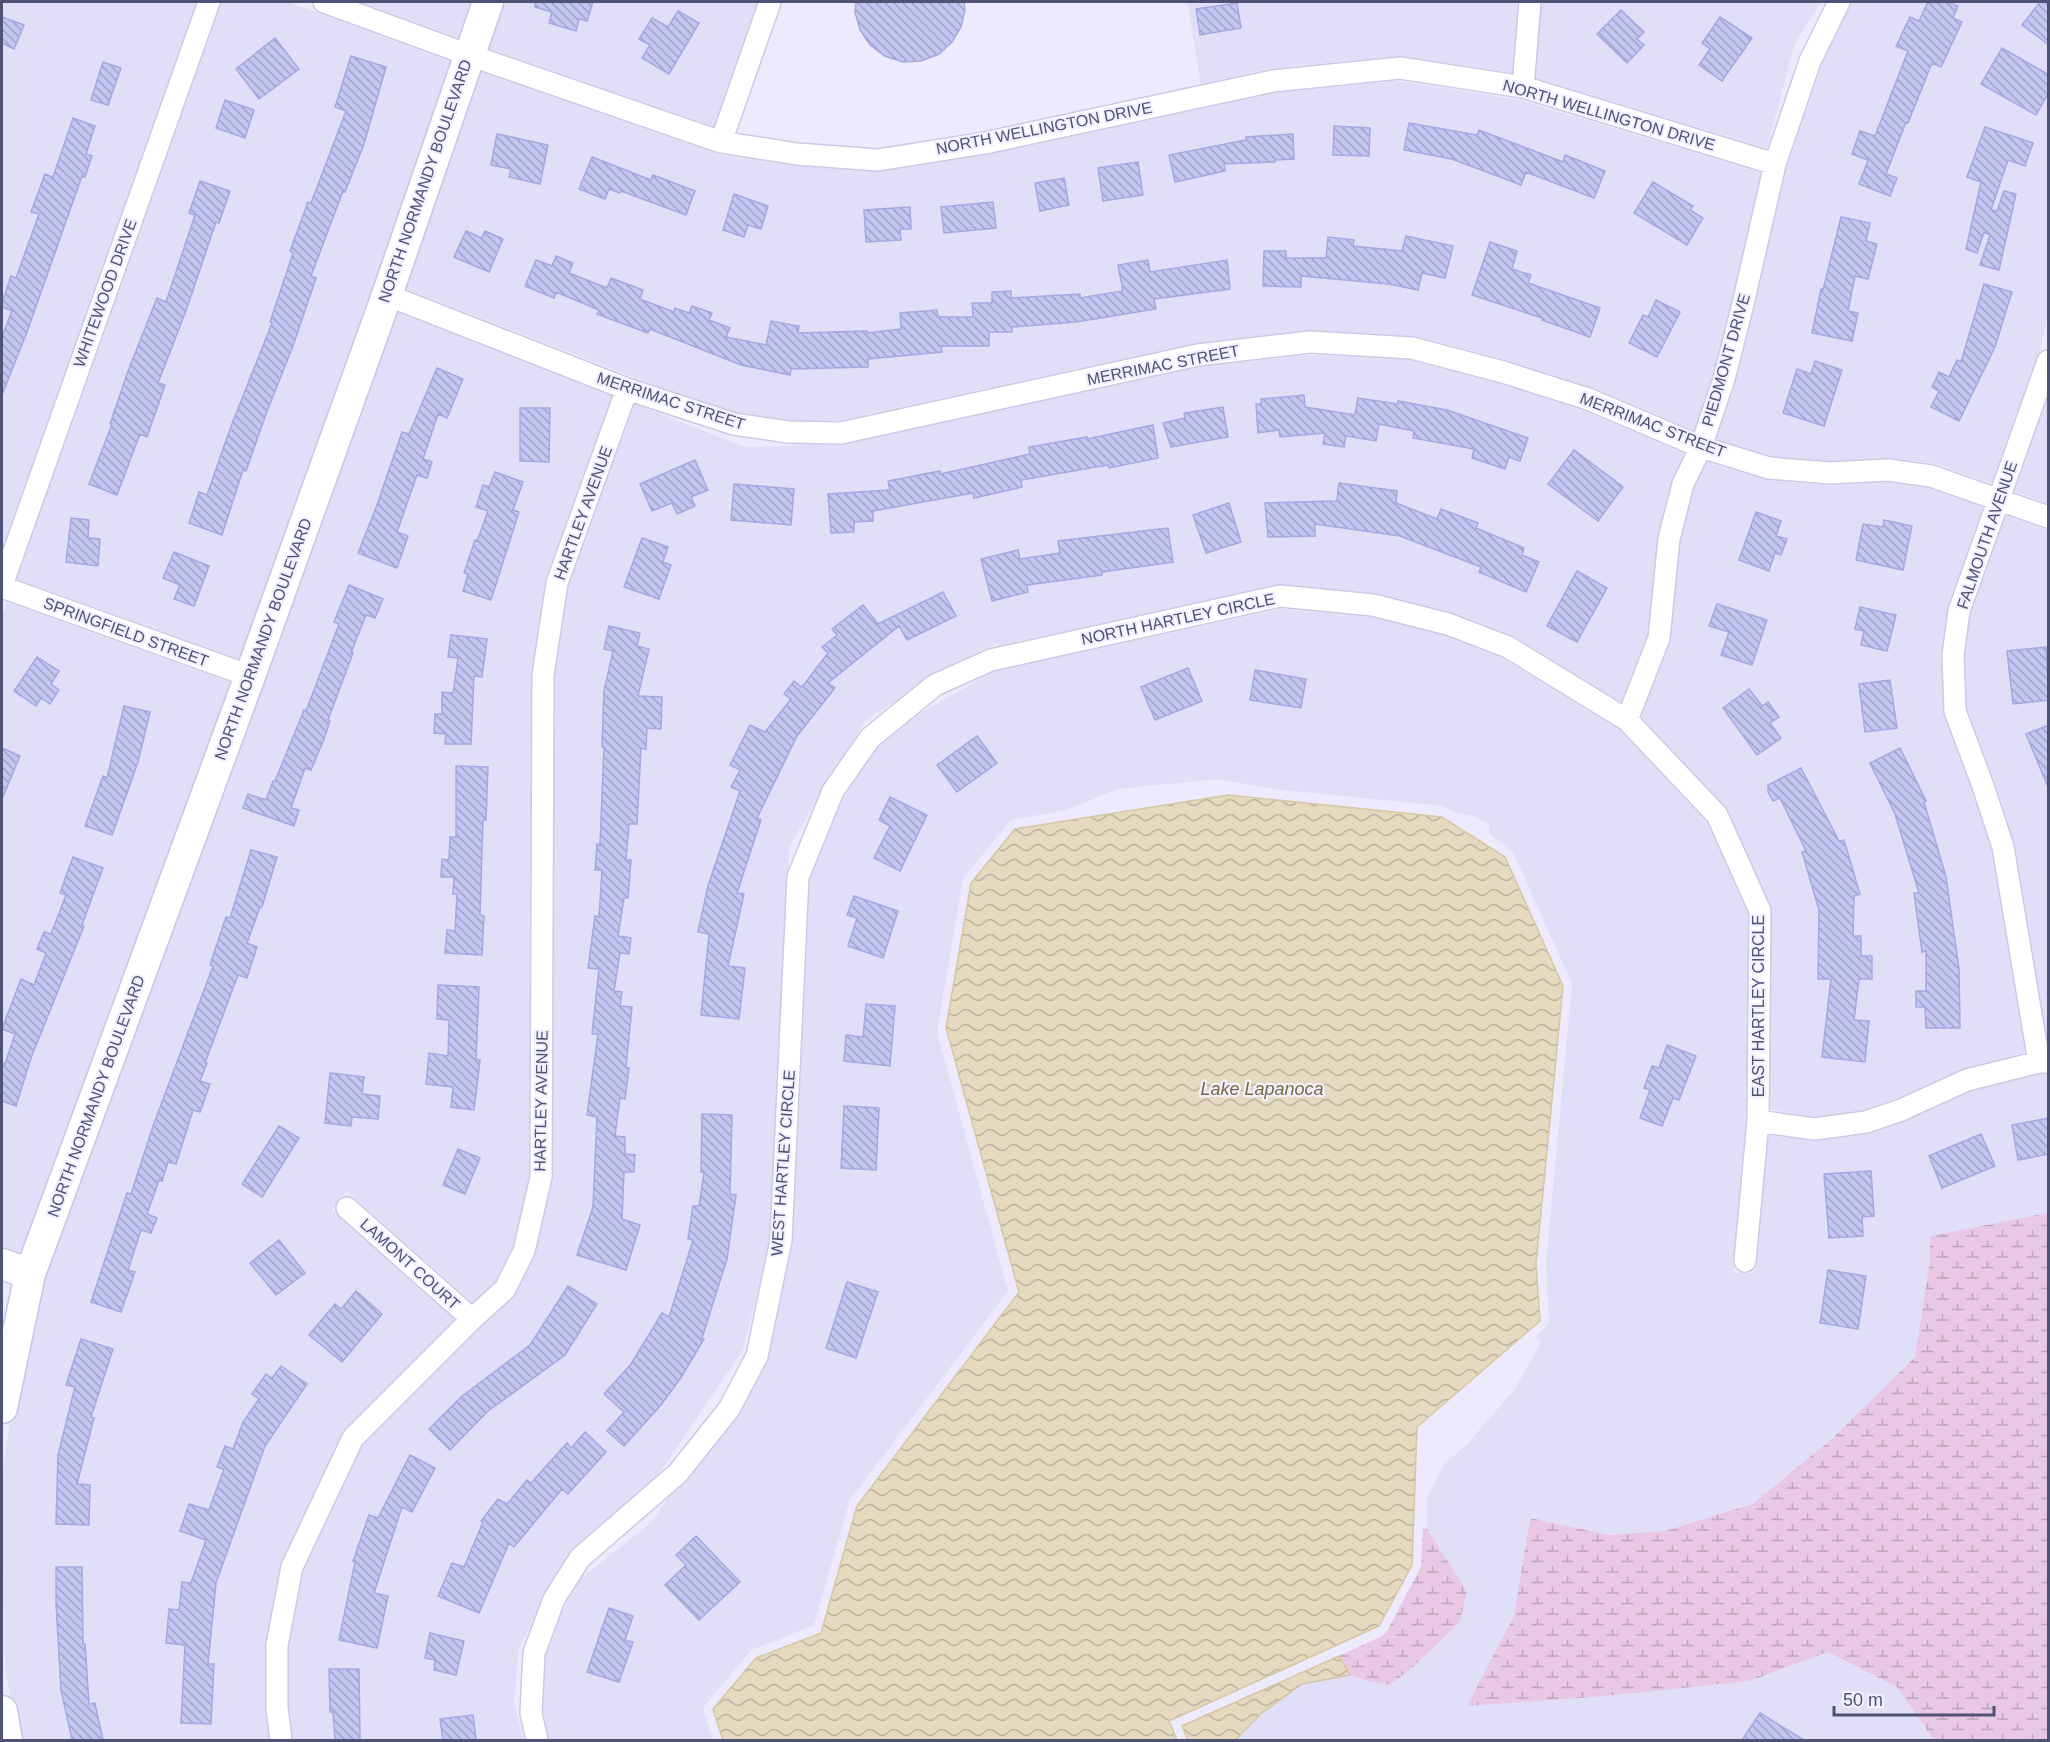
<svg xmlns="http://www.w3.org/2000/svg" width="2050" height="1742" viewBox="0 0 2050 1742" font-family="Arial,sans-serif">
  <defs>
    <pattern id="wetland-marsh" width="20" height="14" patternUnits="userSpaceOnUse" patternTransform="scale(1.5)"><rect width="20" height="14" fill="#e9c8e5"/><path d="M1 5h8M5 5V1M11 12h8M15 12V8" fill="none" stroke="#bfa5be"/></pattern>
    <pattern id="water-waves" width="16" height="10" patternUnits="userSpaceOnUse" patternTransform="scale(1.5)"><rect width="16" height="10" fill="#e5d9bf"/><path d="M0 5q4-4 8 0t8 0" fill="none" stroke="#bcb3a0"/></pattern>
    <pattern id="building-back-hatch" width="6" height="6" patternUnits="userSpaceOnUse" patternTransform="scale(1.5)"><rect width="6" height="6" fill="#c3c6f0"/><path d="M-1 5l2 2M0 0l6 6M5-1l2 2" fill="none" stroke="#a1a3c7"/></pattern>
  </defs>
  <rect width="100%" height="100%" fill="#eceafc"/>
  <path fill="#e1def8" d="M2,2H197L2,553Z
    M221,2H288L454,63L244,661L16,579Z
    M360,2H476L462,39Z
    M499,2H758L714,127L483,47Z
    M1187,2H1518L1513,73L1400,56L1273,68L1201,84Z
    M1540,2H1821L1795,43L1767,148L1535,78Z
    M1846,2H2048V315L2039,354L1993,484L1933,463L1890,458L1831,461L1772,456L1715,439L1735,381L1754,307L1785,166L1814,54Z
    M475,70L727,157L728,156L795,166L877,172L986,155L1274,93L1399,81L1520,100L1762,173L1714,376L1695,431L1593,388L1507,360L1414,336L1312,330L1197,343L841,420L752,423L401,287Z
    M393,310L613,395L547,579L532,674L529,1176L514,1247L497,1282L473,1303L347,1191L332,1210L455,1320L346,1429L282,1562L266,1644V1711L270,1740H18L5,1667L2,1502L4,1459L17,1383L41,1277Z
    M1309,355L1410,360L1500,383L1584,411L1686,454L1672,481L1659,537L1648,636L1623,703L1514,636L1452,612L1375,593L1282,584L998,646L997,643L988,648L979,650V653L871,716L866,720L791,843L789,850L771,1240L743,1350L636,1507L562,1565L519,1648L514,1701L523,1740H292L288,1707V1646L302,1571L362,1445L479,1327L511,1299L535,1253L552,1176L554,675L568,585L633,403L745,447L840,444L1199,367Z
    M2048,393V504L2013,491Z
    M1706,462L1767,480L1828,486L1887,482L1928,488L1984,507L1948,610L1942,657L1944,713L1973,791L1992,851L2026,1053L1963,1069L1898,1098L1865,1110L1815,1117L1770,1109V905L1725,806L1641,717L1670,639L1680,541L1693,488Z
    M2005,514L2048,531V1050L2014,844L1994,780L1966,708L1964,655L1969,613Z
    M7,602L236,684L24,1259L2,1250V617Z
    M1280,609L1371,617L1444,635L1502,658L1621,731L1707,823L1749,915L1747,1121L1733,1273H1755L1768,1135L1815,1141L1867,1134L1904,1121L1969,1092L2039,1074H2048V1213L1930,1236L1929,1266L1915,1357L1833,1438L1751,1504L1665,1531L1609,1535L1530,1518L1514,1616L1468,1705L1606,1696L1750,1681L1828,1652L1897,1687L1934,1740H1235L1263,1712L1302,1684L1350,1675L1368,1681L1467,1591L1427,1529V1499L1444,1465L1469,1442L1515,1389L1541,1342L1535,1338L1549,1323L1546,1263L1572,984L1513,852L1490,835L1489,824L1474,816L1456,813L1443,806L1273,789L1218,779L1117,789L1067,810L1011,820L963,879L937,1032L1008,1291L850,1500L814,1625L751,1650L703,1708L713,1740H546L536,1695L541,1652L580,1579L652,1522L763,1357L793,1240L811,853L882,735L994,671Z"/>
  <path fill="url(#wetland-marsh)" d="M2048,1213V1740H1934L1897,1687L1828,1652L1750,1681L1606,1696L1467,1706L1514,1616L1530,1518L1609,1535L1665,1531L1752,1504L1833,1438L1915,1357L1929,1266L1930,1236Z
    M1423,1528L1427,1529L1467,1591L1460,1622L1413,1667L1390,1685L1368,1681L1350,1675L1339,1656L1382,1636L1387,1631L1421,1567Z"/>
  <path fill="url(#water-waves)" stroke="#d6c7a5" stroke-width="1.5" d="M1228,795L1442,817L1505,857L1563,986L1536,1264L1540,1321L1417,1427L1412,1565L1379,1626L1169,1721L1177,1740H723L713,1709L756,1658L821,1633L857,1506L1019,1292L946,1028L971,883L1015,829Z
    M1339,1656L1350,1675L1302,1684L1263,1712L1235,1740H1188L1182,1726Z"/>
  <path fill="url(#building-back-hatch)" stroke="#a4a9e1" stroke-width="1.5" d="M535,2H593L587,21L579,19L576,31L549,23L552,12L535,7Z
    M856,2H964L965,10L961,27L952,42L939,54L921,61L903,62L885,56L870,45L860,30L855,12Z
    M1928,2H1947L1958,6L1953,18L1962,22L1941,67L1932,63L1908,123L1906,122L1886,174L1897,178L1890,196L1859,184L1868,160L1852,154L1860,131L1875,136L1908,51L1896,46L1910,17L1919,21Z
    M2040,2H2049V45L2022,25Z
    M1237,3L1241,28L1200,35L1196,9Z
    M1621,10L1644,32L1637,39L1644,45L1627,63L1597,34Z
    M678,11L699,23L669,74L642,58L650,45L639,39L652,18L668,27Z
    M2,17L24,25L14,49L2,43Z
    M1720,17L1752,38L1722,81L1699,65L1710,49L1702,43Z
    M275,38L299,69L259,99L236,69Z
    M2002,48L2049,75V92L2036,115L1981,84Z
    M351,56L386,67L364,144L345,192L343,191L311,276L316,278L293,346L266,414L246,471L243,470L222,535L189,523L199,492L207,495L230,429L272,323L270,322L293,253L290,251L308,202L311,203L346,111L335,107Z
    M103,62L121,68L108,105L91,100Z
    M225,100L254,110L245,138L216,128Z
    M73,118L95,126L86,154L92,156L85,177L82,176L27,332L2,395V337L12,311L2,307V303L11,276L16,278L39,214L31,212L45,174L53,177Z
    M1409,123L1477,135L1479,130L1563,162L1565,155L1605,171L1594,198L1526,172L1521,185L1452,159L1404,150Z
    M1334,126L1370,128L1369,156L1333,155Z
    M1985,127L2033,143L2025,166L2008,160L1991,210L1997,211L2004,191L2016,194L1999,270L1980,265L1990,235L1984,232L1977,253L1966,249L1981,182L1967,177Z
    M497,134L548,145L540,184L509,177L511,169L491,165Z
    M1293,134L1294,159L1275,160V162L1224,164L1225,171L1175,182L1169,155L1246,140V137Z
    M592,157L651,180L653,175L695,191L686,215L621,191L620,193L609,189L605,199L579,189Z
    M1138,162L1143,195L1103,201L1098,168Z
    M1064,178L1069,205L1040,211L1035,183Z
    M200,181L230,191L219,223L216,222L187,308L158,383L165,385L147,437L140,434L117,495L89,484L112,424H110L128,371L157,298L166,302L195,215L189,213Z
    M1653,182L1693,206L1690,210L1703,218L1687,245L1634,213Z
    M734,194L768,206L761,229L748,225L744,237L723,230Z
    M993,202L996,228L944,233L941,207Z
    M910,207L911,229H900L901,240L866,242L864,210Z
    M1841,217L1870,223L1866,241L1877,244L1868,279L1855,276L1848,311L1858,313L1852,341L1812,333L1821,289L1823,290Z
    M466,231L482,238L485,231L503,239L489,272L454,257Z
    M1406,236L1453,246L1445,278L1422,273L1418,290L1389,284L1301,276V287L1263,286L1264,251H1286V258H1326L1328,237L1354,240L1353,246L1402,251Z
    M1490,242L1517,251L1512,269L1531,275L1528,283L1600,308L1590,337L1542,320V318L1472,295Z
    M556,256L573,263L569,273L607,288L611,278L643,290L640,299L674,312L675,308L689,313L692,306L712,313L709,320L730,328L726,337L766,345L771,321L799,326L798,333L867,331V333L901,329L900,313L937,310L938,317H973L972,303H992V292L1011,291V298L1080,294V298L1123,291L1118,265L1148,260L1150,272L1227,260L1230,289L1154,299L1156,309L1076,322L1012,327V332H989V346H941L942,352L868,359V367L791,369L790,375L741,365L650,329L648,333L597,314L599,310L556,292L554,298L525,286L536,260L552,266Z
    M1984,284L2012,292L1995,347L1959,421L1931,407L1939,391L1932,387L1939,372L1949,377L1957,360L1961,362Z
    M1656,300L1680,312L1657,357L1629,343L1643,315L1648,317Z
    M1815,361L1842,370L1824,426L1783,413L1797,369L1811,374Z
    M437,368L463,379L447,418L438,414L423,459L432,462L427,478L417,475L397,532L408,536L397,568L358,553L377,505L402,432L409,434Z
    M1304,395L1305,407L1355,415L1358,398L1398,404V401L1447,410L1528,438L1520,461L1509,457L1505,469L1472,458L1474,449L1413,438L1414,431L1379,424L1376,441L1346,436L1344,447L1323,444L1325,433L1280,437L1279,430L1258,433L1256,404H1261V399Z
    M1223,407L1228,437L1171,447L1163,423L1185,418L1184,413Z
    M520,408H550L549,462L520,461Z
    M1153,425L1158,458L1109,468L1108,465L1021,480L1022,487L974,498L973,493L873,511V521L854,522V532L831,533L828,494L890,490L888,481L940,471V474L1030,454L1029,447L1087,437V439Z
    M1574,450L1623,487L1598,521L1548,484Z
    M695,460L708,490L691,497L695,506L677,514L672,503L652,511L640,484Z
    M495,472L523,482L513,510L519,512L491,600L463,591L468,574L464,573L475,540L477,541L488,511L476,507L483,485L489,487Z
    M1339,483L1397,491L1396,503L1437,519L1441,509L1478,523L1476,528L1524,548L1522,555L1539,562L1526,592L1479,572L1481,567L1400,536L1315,524V536L1268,537L1265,503L1337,501Z
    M734,484L794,489L791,525L731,520Z
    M1229,503L1241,542L1206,553L1193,515Z
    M1756,512L1781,521L1776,536L1787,539L1781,555L1775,553L1769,571L1739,560Z
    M71,518L89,520L88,538L100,539L98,566L66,562Z
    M1884,520L1912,526L1903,570L1856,560L1863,524L1883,527Z
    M1168,528L1173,562L1102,572V575L1027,585L1028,592L992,601L981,559L1018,550L1020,559L1060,553L1058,541Z
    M642,538L668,547L663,562L671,565L659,599L624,587Z
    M174,552L209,566L194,606L174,599L180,585L163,578Z
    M1577,571L1607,588L1577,642L1547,626Z
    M349,585L383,599L375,618L366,615L351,653H353L328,720L330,721L324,739L311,770L305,768L291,808L299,810L294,826L243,808L248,794L266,800L273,781H275L304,710L306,711L339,624L334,622Z
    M943,592L956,616L907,640L899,626L828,683L835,688L797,736L757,818L761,820L737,893L744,894L728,966L745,968L739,1019L701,1015L709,934L698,932L708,886L740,791L731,787L740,770L730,765L750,725L765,732L791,699L784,694L794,681L802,687L828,653L822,647L837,635L832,629L863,605L878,624Z
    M1717,604L1767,620L1752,665L1721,655L1729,632L1709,626Z
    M1860,607L1896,615L1887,651L1861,645L1864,631L1855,629Z
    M609,626L640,633L637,646L649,649L638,696L662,697L661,729L647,728L646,749L641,748L637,824H629L626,860H631L628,898H624L618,936L631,938L629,954L620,953L614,991L622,992L620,1006L632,1007L626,1067L629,1068L625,1099L620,1098L615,1136L625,1137V1154L635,1155L634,1172H624L622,1219L640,1225L626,1270L577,1255L593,1207L597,1117L587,1115L598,1034H592L599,969L588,968L595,916L599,917L602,870H595L597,844L600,845L604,747H602L604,691L613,651L604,649Z
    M451,635L487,639L482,677L474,676L471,744H445L446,734L434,733L435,714H442V692L453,693L458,658L448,657Z
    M2046,647L2049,700L2013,704L2007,651Z
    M37,657L59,671L51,684L59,690L50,704L41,698L36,706L14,691Z
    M1188,668L1202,701L1155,720L1141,687Z
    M1255,670L1306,679L1301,708L1250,700Z
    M1890,680L1897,728L1865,732L1859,684Z
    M1749,689L1762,706L1768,702L1779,717L1770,723L1781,738L1757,755L1723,708Z
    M124,706L150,712L138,762L112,835L85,826L103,776L107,778Z
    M2049,725V787H2048L2026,734Z
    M977,736L997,763L957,792L937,765Z
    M2,748L20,756L2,799Z
    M1900,748L1926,801L1924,802L1946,877L1959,969L1960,1028H1926L1925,1007H1916V991H1926V951L1922,952L1914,893H1919L1895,814L1870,763Z
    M456,766L488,767L486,820H483L480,915L484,916L482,955L445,953L447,930L455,931L457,894H453L454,877H441L442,859L449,860L450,837H456Z
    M1801,768L1839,841L1844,840L1860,894L1854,896L1853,936H1861V956H1872V979H1859L1854,1020L1869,1021L1865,1062L1822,1057L1831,979H1818L1819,910L1802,852L1806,851L1780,798L1773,801L1768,792V785Z
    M890,797L927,815L900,871L874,858L890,826L879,820Z
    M251,850L277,857L262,907H260L247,943L257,947L247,978L238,975L205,1063H207L200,1081L210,1084L200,1112L193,1110L176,1164L168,1162L162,1181L159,1180L147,1214L157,1218L151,1233L141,1230L128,1270L135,1272L121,1312L91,1302L127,1193L131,1194L153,1126L213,966L210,965L226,917L230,918Z
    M73,857L103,868L82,925L84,926L31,1058L16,1106L2,1101V1063L5,1064L15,1034L2,1029L21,979L34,985L46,953L37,949L44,932L51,934L66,895L60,893Z
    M854,896L898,911L883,958L848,946L857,918L847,915Z
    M438,985L479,987L476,1059L480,1060L474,1110L451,1107L453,1087L426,1084L429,1053L448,1056L449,1020L437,1019Z
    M866,1004L895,1006L890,1066L844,1061L846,1035L863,1037Z
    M1667,1045L1696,1056L1679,1100L1673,1098L1662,1126L1640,1118L1650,1090L1644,1088L1652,1066L1659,1068Z
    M330,1073L364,1077L362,1094L380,1096L378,1119L352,1117L351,1126L325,1123Z
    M844,1106L879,1108L876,1170L841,1168Z
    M702,1114L732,1115L730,1194L736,1195L727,1259L702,1338L704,1339L682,1376L661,1405L624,1446L607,1431L624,1412L604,1394L631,1364L662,1313L669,1317L693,1240L688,1239L693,1206H699L704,1172H701Z
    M2049,1118V1154L2018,1160L2012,1125Z
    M279,1126L299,1138L262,1197L242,1184Z
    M1981,1134L1995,1166L1942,1188L1929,1156Z
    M458,1149L480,1158L465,1194L443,1185Z
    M1871,1171L1874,1216L1862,1217L1863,1236L1829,1238L1824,1174Z
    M279,1240L305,1273L276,1295L250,1263Z
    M1828,1270L1866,1276L1858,1329L1820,1323Z
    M847,1282L878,1292L856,1358L826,1348Z
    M568,1286L597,1304L565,1355L488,1411L450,1450L429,1429L461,1397L530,1345Z
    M356,1291L382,1314L342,1362L309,1335L335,1304L341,1309Z
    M81,1339L113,1349L91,1417L94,1418L77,1484L90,1485L89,1525L56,1524L58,1455L75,1387L66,1385Z
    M281,1366L307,1384L265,1446L216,1583L208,1664H214L211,1724L181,1723L185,1645L166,1643L169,1609L179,1610L182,1582L191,1583L206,1540L180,1531L189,1504L209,1510L224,1469L217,1467L225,1446L233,1449L243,1422L259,1399L252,1394L266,1374L272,1378Z
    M585,1432L606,1452L568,1494L562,1489L514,1547L509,1543L479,1613L438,1596L452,1563L464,1567L483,1522L481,1521L498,1499L507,1504L527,1480L531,1483L567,1443L571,1448Z
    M410,1455L435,1468L412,1512L402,1507L374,1593L388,1596L377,1648L339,1640L355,1562L353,1561L369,1515L378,1518Z
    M696,1536L740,1582L699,1620L665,1585L686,1565L676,1555Z
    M56,1567H82L83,1644H85L89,1704L95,1703L103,1740H72L61,1690L56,1603Z
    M609,1608L633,1616L625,1640L633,1642L619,1682L587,1672Z
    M430,1633L464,1641L456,1675L434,1670L435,1660L425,1658Z
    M329,1669H359L360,1740H335L333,1712H330Z
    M1760,1713L1804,1740H1742Z
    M473,1715L476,1740H443L440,1719Z"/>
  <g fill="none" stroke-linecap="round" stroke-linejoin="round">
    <g stroke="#cbcae5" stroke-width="24">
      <path id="street" d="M324,2L469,55L721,142L797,154L878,160L985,143L1273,81L1400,68L1523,87L1775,164
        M1523,87L1530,2
        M721,142L770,2
        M387,295L627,389L734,424L788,432L841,433L1198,355L1310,342L1412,348L1503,372L1588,399L1701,447L1769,468L1830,473L1888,470L1931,476L2048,517
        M2,585L209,2
        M2,587L250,676
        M1627,720L1659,638L1669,539L1683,484L1701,447L1724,379L1743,304L1775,164L1810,61L1839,2
        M2039,1062L2003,847L1983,786L1955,711L1953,655L1959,611L2048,361
        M1758,1121L1814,1129L1866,1122L1901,1110L1967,1080L2039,1062H2048
        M347,1208L472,1319
        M281,1740L277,1708V1645L292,1567L353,1438L472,1319L505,1289L524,1251L541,1177L543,675L557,583L627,389
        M537,1740L531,1713L534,1653L554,1599L580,1558L678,1473L729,1409L757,1356L781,1240L798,877L833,791L870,738L935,685L991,660L1280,596L1373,605L1448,624L1508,647L1627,720L1717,815L1760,911L1758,1121L1745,1261"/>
    </g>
    <g stroke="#c6c5e7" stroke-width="33">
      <path id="secondary" d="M2,1264L30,1274
        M2,1408L30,1274L250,676L387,295L488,2
        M2,1711L7,1740"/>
    </g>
    <use href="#street" stroke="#fff" stroke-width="21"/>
    <use href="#secondary" stroke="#fff" stroke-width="30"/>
  </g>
  <g text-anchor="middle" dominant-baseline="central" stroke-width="4.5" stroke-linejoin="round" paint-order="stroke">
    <g font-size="16" fill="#4e5275" stroke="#f2f0fe">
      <text transform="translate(1609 115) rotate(16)">NORTH WELLINGTON DRIVE</text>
      <text transform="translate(1044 128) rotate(-11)">NORTH WELLINGTON DRIVE</text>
      <text transform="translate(425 181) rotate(-71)">NORTH NORMANDY BOULEVARD</text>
      <text transform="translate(105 293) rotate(-70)">WHITEWOOD DRIVE</text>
      <text transform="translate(1726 360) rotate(-74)">PIEDMONT DRIVE</text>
      <text transform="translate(1163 365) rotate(-11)">MERRIMAC STREET</text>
      <text transform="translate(671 401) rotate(18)">MERRIMAC STREET</text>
      <text transform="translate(1653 425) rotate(21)">MERRIMAC STREET</text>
      <text transform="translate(583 513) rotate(-70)">HARTLEY AVENUE</text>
      <text transform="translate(1987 535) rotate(-71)">FALMOUTH AVENUE</text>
      <text transform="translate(1178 619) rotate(-12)">NORTH HARTLEY CIRCLE</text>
      <text transform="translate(126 632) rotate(20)">SPRINGFIELD STREET</text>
      <text transform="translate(263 639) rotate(-70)">NORTH NORMANDY BOULEVARD</text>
      <text transform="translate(1758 1006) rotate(-90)">EAST HARTLEY CIRCLE</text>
      <text transform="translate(96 1096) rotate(-70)">NORTH NORMANDY BOULEVARD</text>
      <text transform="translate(541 1101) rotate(-89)">HARTLEY AVENUE</text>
      <text transform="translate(783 1163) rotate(-86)">WEST HARTLEY CIRCLE</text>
      <text transform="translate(410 1264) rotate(42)">LAMONT COURT</text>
    </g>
    <g font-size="18" font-style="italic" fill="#796942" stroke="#f2f0fe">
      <text x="1262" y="1089">Lake Lapanoca</text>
    </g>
  </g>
  <rect width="2050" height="1742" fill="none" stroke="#4e5275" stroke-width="6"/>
  <path d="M1834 1706v9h160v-9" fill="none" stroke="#4e5275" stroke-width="3"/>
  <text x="1843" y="1706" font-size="18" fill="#4e5275" stroke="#f2f0fe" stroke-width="4.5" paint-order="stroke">50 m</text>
</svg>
